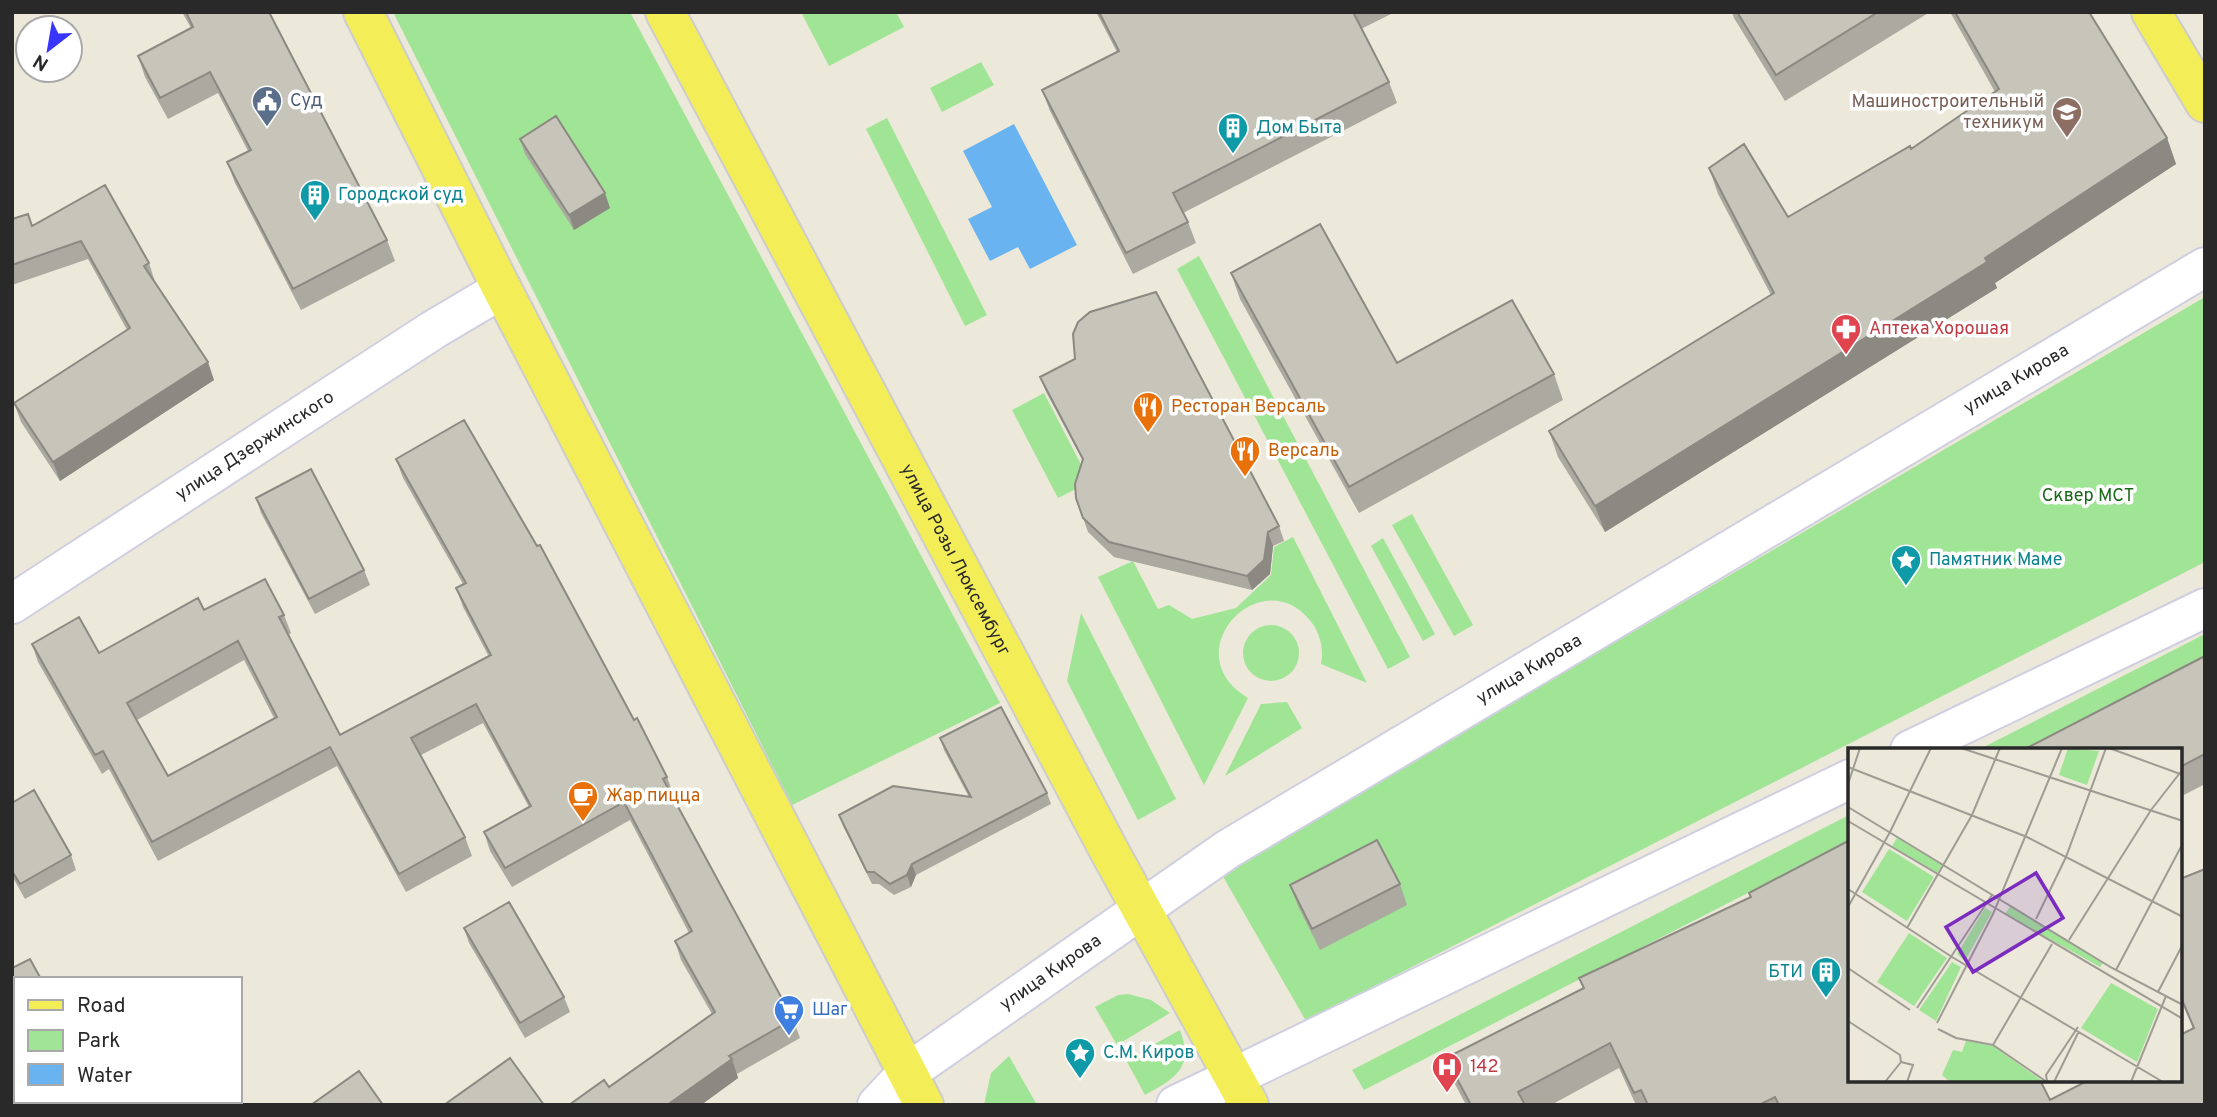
<svg xmlns="http://www.w3.org/2000/svg" width="2217" height="1117" viewBox="0 0 2217 1117" font-family="Overpass,sans-serif">
  <rect width="100%" height="100%" fill="#ece8da"/>
  <path fill="#a0e495" d="M393,12H630L1000,703L792,805Z
    M801,12H896L904,27L829,66Z
    M981,62L994,85L942,112L930,88Z
    M887,118L987,315L965,326L866,129Z
    M1199,256L1410,657L1388,669L1177,269Z
    M2205,297V562L1306,1021L1221,873Z
    M1044,393L1087,476L1082,486L1058,498L1012,410Z
    M1412,514L1473,625L1454,636L1392,525Z
    M1293,537L1367,683L1321,664C1324,648 1320,631 1308,618C1258,562 1174,654 1248,698L1204,785L1098,577L1133,561L1158,609L1169,605L1192,619L1236,608L1271,575L1274,547Z
    M1383,538L1435,634L1423,641L1371,546Z
    M1081,613L1176,799L1138,820L1067,681Z
    M1243 653a28 28 0 1 1 56 0a28 28 0 1 1-56 0Z
    M2205,634V658L2027,749L1978,750Z
    M1287,702L1302,728L1225,776L1261,704Z
    M1849,815V841L1364,1090L1352,1070Z
    M1128,994L1151,1000L1170,1013L1117,1045L1095,1007L1118,995Z
    M1180,1030C1194,1068 1176,1078 1145,1095L1126,1060Z
    M1009,1056L1037,1105H984L991,1073Z"/>
  <path fill="#6ab3f1" d="M1014,124L1077,245L1030,269L1018,247L990,261L968,219L992,207L963,151Z"/>
  <g fill="none" stroke-linecap="round" stroke-linejoin="round">
    <g stroke="#d0cfe2" stroke-width="42">
      <g id="minor">
        <path id="s1" d="M12,604L433,330L502,289"/>
        <path d="M1910,750L2205,608"/>
        <path id="s2" d="M877,1105L907,1073L1228,849L2205,267"/>
        <path d="M1176,1105L1850,779"/>
      </g>
    </g>
    <g stroke="#ccc" stroke-width="42">
      <g id="major">
        <path d="M363,12L502,289L924,1105"/>
        <path id="s3" d="M665,12L1111,854L1249,1105"/>
        <path d="M2151,12L2205,103"/>
      </g>
    </g>
    <use href="#minor" stroke="#fff" stroke-width="38"/>
    <use href="#major" stroke="#f3ee57" stroke-width="38"/>
  </g>
  <path fill="#aba9a0" fill-rule="evenodd" d="M182,12H269L387,240L395,261L301,310L235,183L227,162L248,151L218,93L168,119L145,77L138,56L191,28Z
    M1096,12H1391V14L1361,29L1389,82L1397,103L1183,213L1188,222L1196,243L1133,274L1050,111L1042,90L1117,52Z
    M1732,12H1930L1785,101L1734,18Z
    M1950,12H2089L2167,138L2176,164L1995,283L1997,288L1605,532L1558,457L1549,431L1771,295L1718,194L1709,168L1788,217L1911,149L1995,92Z
    M520,139L610,208L574,230L525,154Z
    M12,219L149,263L155,282L214,380L60,481L21,422L14,403L127,330L88,259L12,285Z
    M1231,273L1397,363L1554,374L1563,400L1359,513L1240,299Z
    M1040,377L1279,526L1284,541L1273,546L1270,574L1252,590L1114,557L1088,532L1076,498L1083,461L1046,392Z
    M396,459L634,720L667,777L674,796L673,797L793,1019L800,1038L737,1074L738,1078L701,1105H569L609,1087L712,1014L681,960L675,941L689,933L630,820L512,887L490,851L484,832L529,807L483,723L421,755L465,837L472,856L406,892L337,766L158,861L109,769L102,774L38,662L32,644L99,653L204,610L284,615L291,633L288,635L340,735L489,657L463,607L456,588L463,584L403,478ZM244,660L274,718L168,776L137,720Z
    M256,498L364,570L370,585L315,614L261,513Z
    M2205,656V784L2180,797V750Z
    M940,738L1047,793L1051,804L916,875L911,887L894,895L879,884H872L843,826L839,815L969,797L944,750Z
    M12,803L71,855L76,870L25,899L12,876Z
    M2180,879L2205,1105H1636L1619,1068L1551,1105H1466L1455,1084L1446,1058L1583,989L1579,978L1751,897L1749,893L2050,1100L2193,1028L2180,998Z
    M1400,884L1407,905L1320,950L1298,906L1290,885Z
    M464,928L564,997L570,1012L525,1038L469,943Z
    M12,968L16,979V1101H21L15,1105H12Z"/>
  <path fill="#8b8982" d="M2167,138L2176,164L1995,283L1997,288L1605,532L1595,506L1985,258Z
    M605,193L610,208L574,230L569,215Z
    M208,362L214,380L60,481L53,462Z
    M1268,532L1273,546L1270,574L1252,590L1247,576Z
    M912,864L916,875L911,887L907,875Z
    M732,1059L738,1078L701,1105H667Z"/>
  <path fill="#c7c4ba" stroke="#8b8982" stroke-width="2" fill-rule="evenodd" d="M186,12H269L387,240L293,289L227,162L251,150L210,72L160,98L138,56L193,27Z
    M1099,12H1353L1389,82L1173,193L1188,222L1126,253L1042,90L1119,51Z
    M1737,12H1878L1776,75Z
    M1955,12H2089L2167,138L1985,258L1987,262L1595,506L1549,431L1774,293L1709,168L1744,144L1788,217L1910,146L1911,149L1999,89Z
    M556,116L605,193L569,215L520,139Z
    M105,185L149,263L144,266L208,362L53,462L14,403L130,328L81,241L12,265V219L28,214L32,226Z
    M1320,224L1397,363L1512,300L1554,374L1349,487L1231,273Z
    M1156,292L1279,526L1268,532L1264,560L1247,576L1109,542L1083,518L1076,498L1075,484L1083,459L1040,377L1075,359L1073,334L1078,322L1090,312Z
    M464,420L537,546L540,545L634,720L637,718L667,777L663,779L793,1019L729,1056L732,1059L667,1105H569L604,1080L609,1087L715,1012L675,941L692,931L624,802L505,868L484,832L531,806L476,704L411,738L465,837L399,874L330,747L152,842L103,751L95,755L32,644L79,617L99,653L198,598L204,610L265,579L284,615L279,617L340,735L491,655L456,588L466,583L396,459ZM238,641L277,717L168,776L127,703Z
    M311,469L364,570L309,599L256,498Z
    M2205,656V754L2180,767V750H2023Z
    M1001,707L1047,793L912,864L907,875L890,884L874,872H867L839,815L893,786L971,797L940,738Z
    M34,790L71,855L20,884L12,871V803Z
    M1377,840L1400,884L1312,929L1290,885Z
    M1850,840V1080H2040L2050,1100L2089,1080H2180V1035L2194,1028L2180,995V879L2205,869V1105H1779L1775,1097L1759,1105H1648L1641,1090L1634,1093L1610,1043L1518,1092L1525,1105H1471L1446,1058L1584,988L1579,978L1751,897L1749,893Z
    M509,902L564,997L520,1023L464,928Z
    M30,959L41,979H16V1055L12,1056V968Z
    M510,1058L544,1105H444Z
    M12,1062L16,1068V1086L12,1088Z
    M359,1071L383,1105H311Z"/>
  <defs>
    <g id="civic-pin" transform="scale(1.575)"><path d="M0 17L-7.5 6A9.5 9.5 0 1 1 7.5 6Z" fill="#5c6f8a" stroke="#fff"/><path d="M-.6-6.5H3V-4.5H.6V-3L4-1V1h2V6H-6V1h2V-1L-.6-3ZM-1.2 2.5V6h2.4V2.5Z" fill="#fff"/></g>
    <g id="university-pin" transform="scale(1.575)"><path d="M0 17L-7.5 6A9.5 9.5 0 1 1 7.5 6Z" fill="#8d6e63" stroke="#fff"/><path d="M0-5L7-2L0 1L-7-2ZM-4 1L0 2.5L4 1V4Q0 6-4 4Z" fill="#fff"/></g>
    <g id="building-pin" transform="scale(1.575)"><path d="M0 17L-7.5 6A9.5 9.5 0 1 1 7.5 6Z" fill="#0f9aa8" stroke="#fff"/><path d="M-4-6H4V6H1V3H-1V6H-4ZM-2.5-4.3h1.7v1.8h-1.7ZM.8-4.3h1.7v1.8H.8ZM-2.5-1h1.7V.8h-1.7ZM.8-1h1.7V.8H.8Z" fill="#fff"/></g>
    <g id="pharmacy-pin" transform="scale(1.575)"><path d="M0 17L-7.5 6A9.5 9.5 0 1 1 7.5 6Z" fill="#e0444e" stroke="#fff"/><path d="M-2-6h4v4h4v4h-4v4h-4v-4h-4v-4h4Z" fill="#fff"/></g>
    <g id="restaurant-pin" transform="scale(1.575)"><path d="M0 17L-7.5 6A9.5 9.5 0 1 1 7.5 6Z" fill="#e8710a" stroke="#fff"/><path d="M-5-6h1v4h1v-4h1v4h1v-4h1v5L-1.5 .5V6h-2V.5L-5-1ZM5-6V6H3V1.5H1.5Q1.5-4 5-6Z" fill="#fff"/></g>
    <g id="sight-pin" transform="scale(1.575)"><path d="M0 17L-7.5 6A9.5 9.5 0 1 1 7.5 6Z" fill="#0f9aa8" stroke="#fff"/><path d="M0-6L1.8-2.2L6-1.7L2.9 1.2L3.7 5.4L0 3.3L-3.7 5.4L-2.9 1.2L-6-1.7L-1.8-2.2Z" fill="#fff"/></g>
    <g id="cafe-pin" transform="scale(1.575)"><path d="M0 17L-7.5 6A9.5 9.5 0 1 1 7.5 6Z" fill="#e8710a" stroke="#fff"/><path d="M-5.5-4.5H6V0H3Q3 3.5 0 3.5H-2.5Q-5.5 3.5-5.5 0ZM3-3.2v2h1.7v-2ZM-6 4.5H4V6H-6Z" fill="#fff"/></g>
    <g id="supermarket-pin" transform="scale(1.575)"><path d="M0 17L-7.5 6A9.5 9.5 0 1 1 7.5 6Z" fill="#3f7fe0" stroke="#fff"/><path d="M-6-5.5h2.5l.6 2H6L4.5 2H-2.5L-4.4-4H-6ZM-1.5 3.2a1.3 1.3 0 1 0 .1 0ZM3 3.2a1.3 1.3 0 1 0 .1 0Z" fill="#fff"/></g>
    <g id="hospital-pin" transform="scale(1.575)"><path d="M0 17L-7.5 6A9.5 9.5 0 1 1 7.5 6Z" fill="#e0444e" stroke="#fff"/><path d="M-5-5h3v3.5h4V-5h3V5h-3V1.5h-4V5h-3Z" fill="#fff"/></g>
  </defs>
  <g fill-rule="evenodd">
    <use href="#civic-pin" x="267" y="101"/>
    <use href="#university-pin" x="2067" y="112"/>
    <use href="#building-pin" x="1233" y="128"/>
    <use href="#building-pin" x="315" y="195"/>
    <use href="#pharmacy-pin" x="1846" y="329"/>
    <use href="#restaurant-pin" x="1148" y="407"/>
    <use href="#restaurant-pin" x="1245" y="451"/>
    <use href="#sight-pin" x="1906" y="560"/>
    <use href="#cafe-pin" x="583" y="796"/>
    <use href="#building-pin" x="1826" y="972"/>
    <use href="#supermarket-pin" x="789" y="1010"/>
    <use href="#sight-pin" x="1080" y="1053"/>
    <use href="#hospital-pin" x="1447" y="1067"/>
  </g>
  <g text-anchor="middle" dominant-baseline="central" stroke-width="7" stroke-linejoin="round" paint-order="stroke">
    <g font-size="18" fill="#4e5e75" stroke="#fff" text-anchor="start">
      <text x="290" y="101">Суд</text>
    </g>
    <g font-size="18" fill="#785e54" stroke="#fff" text-anchor="end">
      <text x="2044" y="102">Машиностроительный<tspan x="2044" dy="21">техникум</tspan></text>
    </g>
    <g font-size="18" fill="#0d838f" stroke="#fff" text-anchor="start">
      <text x="1256" y="128">Дом Быта</text>
      <text x="338" y="195">Городской суд</text>
      <text x="1929" y="560">Памятник Маме</text>
      <text x="1803" y="972" text-anchor="end">БТИ</text>
      <text x="1103" y="1053">С.М. Киров</text>
    </g>
    <g font-size="18" fill="#be3a42" stroke="#fff" text-anchor="start">
      <text x="1869" y="329">Аптека Хорошая</text>
      <text x="1470" y="1067">142</text>
    </g>
    <g font-size="18" fill="#292929" stroke="#fff">
      <text stroke="none"><textPath href="#s2" startOffset="1353">улица Кирова</textPath></text>
      <text stroke="none"><textPath href="#s1" startOffset="290">улица Дзержинского</textPath></text>
      <text stroke="none"><textPath href="#s3" startOffset="620">улица Розы Люксембург</textPath></text>
      <text stroke="none"><textPath href="#s2" startOffset="786">улица Кирова</textPath></text>
      <text stroke="none"><textPath href="#s2" startOffset="219">улица Кирова</textPath></text>
    </g>
    <g font-size="18" fill="#c56008" stroke="#fff" text-anchor="start">
      <text x="1171" y="407">Ресторан Версаль</text>
      <text x="1268" y="451">Версаль</text>
      <text x="606" y="796">Жар пицца</text>
    </g>
    <g font-size="18" fill="#196718" stroke="#fff">
      <text x="2088" y="496">Сквер МСТ</text>
    </g>
    <g font-size="18" fill="#366cbe" stroke="#fff" text-anchor="start">
      <text x="812" y="1010">Шаг</text>
    </g>
  </g>
  <g transform="translate(1848 748)">
    <rect width="334" height="334" fill="#ece8da"/>
    <path d="M220,0L251,3L239,37L211,27ZM49,90L94,117L89,125L44,98ZM41,101L86,129L59,173L14,144ZM163,157L255,215L252,219L157,166ZM137,160L144,164L117,213L109,206ZM61,185L99,210L66,258L29,234ZM104,214L113,219L88,273L71,262ZM263,235L310,261L289,314L233,280ZM118,293L145,298L196,334H102L94,327L105,302L114,304Z" fill="#a0e495"/>
    <path fill="none" stroke="#9e9c93" stroke-width="2" d="M113,0L335,73M261,0L335,27M0,19L179,89L335,169M0,36L12,0M0,59L264,220L335,257M0,73L335,271M42,84L83,0M0,141L104,209L315,334M0,159L42,84M188,171L218,109L258,0M59,180L124,67L152,0M221,192L303,62L335,21M0,220L62,262M268,222L335,95M310,244L335,196M69,260L144,147M0,273L52,307L53,314M89,275L145,166L214,0M90,281L108,290L145,297L199,334M145,297L204,196M53,314L65,317L59,334M199,333L198,327L230,279M37,334L53,314M206,334L231,283M283,334L318,248"/>
    <path fill="#7b2cbf" fill-opacity="0.15" stroke="#7b2cbf" stroke-width="3.5" d="M188,125L215,170L125,224L98,179Z"/>
    <rect width="334" height="334" fill="none" stroke="#292929" stroke-width="3.5"/>
  </g>
  <rect width="2217" height="1117" fill="none" stroke="#292929" stroke-width="28"/>
  <rect x="14" y="977" width="228" height="126" fill="#ffffff" stroke="#a9a9a9" stroke-width="2"/>
  <rect x="28" y="1000" width="35" height="10" fill="#f3ee57" stroke="#a9a9a9" stroke-width="2"/>
  <text x="77" y="1012" font-size="21" fill="#292929">Road</text>
  <rect x="28" y="1030" width="35" height="21" fill="#a0e495" stroke="#a9a9a9" stroke-width="2"/>
  <text x="77" y="1047" font-size="21" fill="#292929">Park</text>
  <rect x="28" y="1064" width="35" height="21" fill="#6ab3f1" stroke="#a9a9a9" stroke-width="2"/>
  <text x="77" y="1082" font-size="21" fill="#292929">Water</text>
  <g transform="translate(49 49) rotate(211)"><circle r="33" fill="#ffffff" stroke="#a9a9a9" stroke-width="2"/>
  <path d="M0-5L12 26L0 18L-12 26Z" fill="#3735fe"/>
  <text y="-10" font-size="19" font-weight="bold" text-anchor="middle" fill="#292929">N</text>
  </g>
</svg>
